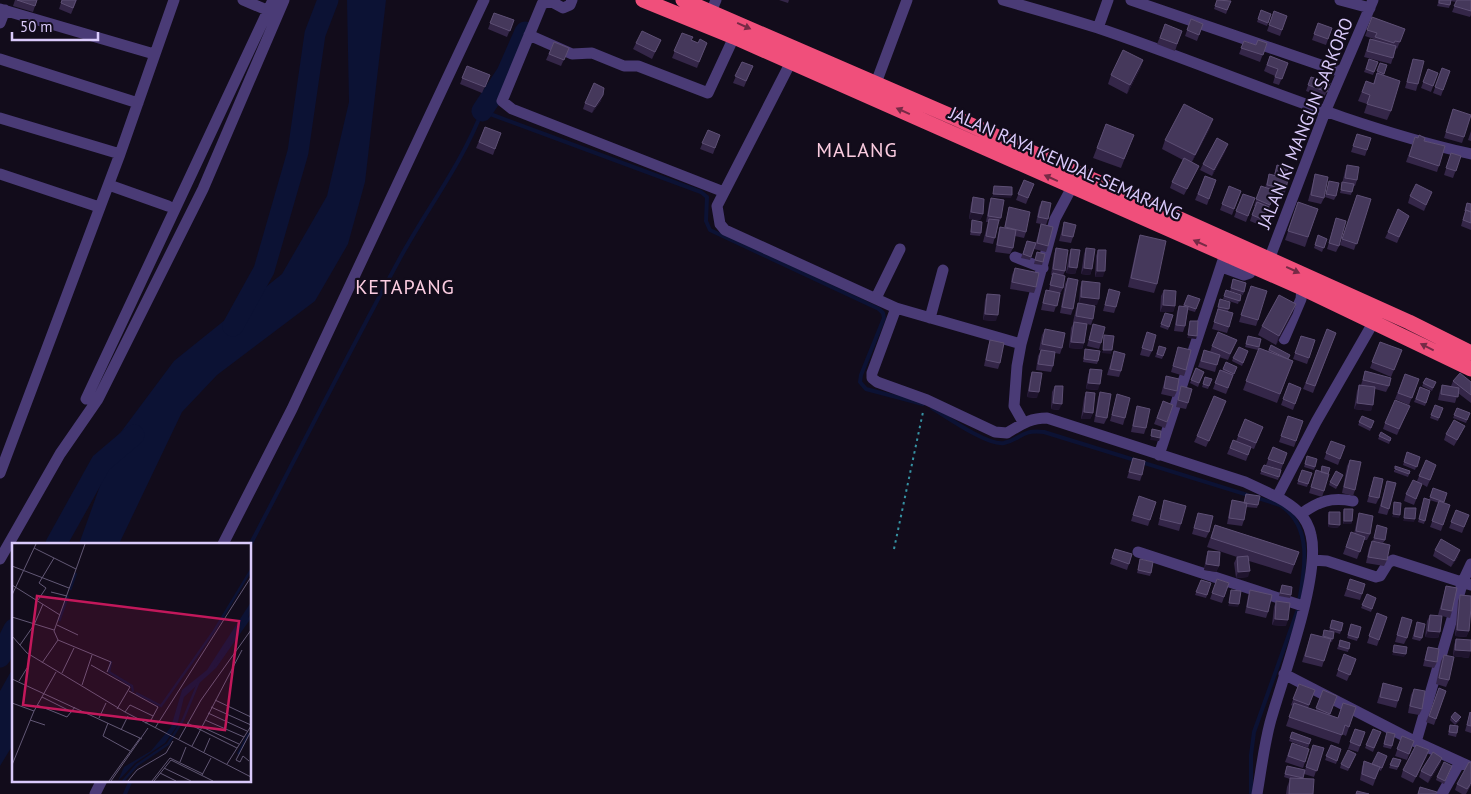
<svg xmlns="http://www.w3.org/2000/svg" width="1471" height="794" viewBox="0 0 1471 794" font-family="'PT Sans',sans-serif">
  <rect width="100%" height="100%" fill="#120c1b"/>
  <path fill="#0c1234" d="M347,0H386L365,182L348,244L315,301L217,375L182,412L119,544H79L118,436L174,361L282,274L327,196L349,102Z
    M14,666V743L0,766V691Z"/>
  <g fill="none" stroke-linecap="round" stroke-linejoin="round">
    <path stroke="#0c1234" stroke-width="4" d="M932,408C947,417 988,446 1004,443C1022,439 1021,429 1044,432L1280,505C1313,526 1305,569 1299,602
      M250,545C300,450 348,354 399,260C426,210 462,164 482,111L701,192L707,197L706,221L710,230L879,309L883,313L884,318L861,375L860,382L866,389L923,404
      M125,794L131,780
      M1251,794V755L1254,732L1297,612"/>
    <path stroke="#0c1234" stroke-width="21" d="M482,111L507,73L525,32
      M233,326L264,270L298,152L315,34L328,0
      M56,544L101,463L134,435
      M0,657L14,629"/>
    <path stroke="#3692a3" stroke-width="2" stroke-dasharray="2.5 4" stroke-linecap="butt" d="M894,549L923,412"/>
    <path stroke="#4a3b76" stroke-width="11" d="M243,0L274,13
      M572,0L570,5L563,8L550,1L542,4L502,101L512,109L724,192
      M1003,0C1035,9 1066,18 1098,28C1222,70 1342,125 1471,154
      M1131,0L1341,72
      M1340,0L1370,8
      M0,9L154,54
      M711,12L716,0
      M0,23L5,10
      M1098,28L1108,0
      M529,35L572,54L592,53L624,66H638L708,93L734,37
      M794,56L717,206L720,224L725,230L896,308L1021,344
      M0,59L138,103
      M876,83L907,0
      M0,118L120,154
      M0,174L99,207
      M109,185L168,206
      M1015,257L1043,268
      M1267,265L1325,112L1373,0
      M1222,267L1244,275L1250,273L1252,266
      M876,298L900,249
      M896,308L872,373V378L877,382L927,400L995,432L1007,433C1022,424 1030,418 1047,418L1245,482L1277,497
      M930,318L943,270
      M1284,339L1301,299L1302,288
      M86,399L273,0
      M1023,422L1014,406L1017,366L1021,344L1055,219L1072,187
      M1159,455L1225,254
      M0,473L120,154L174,0
      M1301,514C1319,501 1331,497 1353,501
      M223,544L292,409L484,0
      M1138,552L1303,606
      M0,559L60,454L98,399L203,189L284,0
      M1313,560L1327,561L1376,577L1380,576L1388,563L1393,560L1471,585
      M1284,674L1416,742L1471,767
      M1416,742L1463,581L1471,564
      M95,794L102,780
      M1257,794C1261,771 1264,746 1270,723C1282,679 1321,576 1311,535C1307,516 1294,506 1277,497L1316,422L1377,316
      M1442,794L1460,762"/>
    <path stroke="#f04f7b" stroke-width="15" d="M643,0L734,37L1302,288L1471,369
      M683,0L953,117L1409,322L1471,353"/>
  </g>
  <path fill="#342648" d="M15,0H37L33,12L13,6Z
    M62,0H77L71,14L59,9Z
    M779,0H789L788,3Z
    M1217,0L1231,1L1226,14L1214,9Z
    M1439,0H1456V2L1451,1L1449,8L1437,6Z
    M1457,0H1471V15L1470,17L1452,12Z
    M1261,10L1271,14L1267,26L1257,22Z
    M1274,11L1287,16L1280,36L1267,31Z
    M494,13L514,20L507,37L488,29Z
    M1372,17L1405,29L1397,49L1396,48L1391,64L1364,57L1370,39H1374L1365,36Z
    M1191,19L1203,24L1197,41L1185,36Z
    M1318,23L1332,28L1326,45L1312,40Z
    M1165,24L1182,31L1175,51L1157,44Z
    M682,33L691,40L698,43H707L697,68L672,58Z
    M661,40L652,59L633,49L636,43Z
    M1244,41L1256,45L1267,43L1260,62L1239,54Z
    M554,42L569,48L561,66L546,60Z
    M1270,56L1288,63L1279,85L1273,83L1275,76L1264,71Z
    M1369,59L1378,62L1373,75L1364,72Z
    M1413,59L1418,84L1416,91L1405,88Z
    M1143,60L1140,69L1127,94L1108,84L1111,75Z
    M742,62L753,66L744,87L733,83Z
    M1380,63L1387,65L1384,75L1391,111L1387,120L1364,113L1367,104L1358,101L1366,81L1373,84Z
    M467,66L490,75L482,93L460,84Z
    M1442,68L1450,71L1441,96L1433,93Z
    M1428,69L1438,73L1431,92L1421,88Z
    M1311,77L1330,83L1324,98L1306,91Z
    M601,101L592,113L583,109L585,103Z
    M1453,109L1464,137L1462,143L1444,138Z
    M1106,124L1134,135L1121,168L1093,158Z
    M485,127L501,133L493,155L476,148Z
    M1210,128L1192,162L1199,166L1196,172L1184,195L1170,188L1172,182L1183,160L1162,149L1165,140Z
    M708,130L720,135L713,154L700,149Z
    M1471,131V141L1468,140Z
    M1357,134L1371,138L1365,156L1351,152Z
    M1415,137L1424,141L1445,146L1437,172L1406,162Z
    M1226,150L1212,176L1200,170L1203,164Z
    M1451,153L1461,156L1453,178L1444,175Z
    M1277,165L1288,168L1286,178V189L1284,195L1275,193L1262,226L1250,221L1255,206H1254L1261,186L1265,188L1269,174L1274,175Z
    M1347,165L1357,180L1355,186H1353L1351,195L1340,193L1345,171Z
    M1315,174L1324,198L1321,204L1308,201Z
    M1205,176L1216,180L1207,205L1195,200Z
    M1024,180L1034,184L1026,204L1016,200Z
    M1329,181L1336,196L1334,200L1325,197Z
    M1229,186L1241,191L1232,215L1220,210Z
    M1432,192L1424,211L1408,203L1410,196Z
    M1243,194L1255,198L1246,222L1234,217Z
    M1357,195L1371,199L1354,250L1340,245Z
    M973,197L983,214L980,220L969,219L971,204Z
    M991,198L1001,218L998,224L993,244L983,242L988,222H986L989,204Z
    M1042,201L1048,219L1046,225L1036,223L1039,207Z
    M1298,202L1318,209L1305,247L1285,240Z
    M1467,203L1471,204V230L1461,226Z
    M1009,207L1026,232L1024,238L1015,236L1013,248L1010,254L995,252L998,234L1000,227L1004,228Z
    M1409,216L1397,243L1385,238L1388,232Z
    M1336,218L1339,246L1336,252L1327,249Z
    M972,220L981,233L980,236L970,235Z
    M1064,222L1073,237L1071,243L1059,241Z
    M1041,224L1048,246L1046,252L1034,249Z
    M1140,235L1157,284L1154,293L1128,287L1137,245Z
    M1318,235L1327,239L1322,252L1314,248Z
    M1027,241L1036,243L1030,260L1021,258Z
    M1056,248L1065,271L1063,276V288L1060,294L1054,312L1041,310L1044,296L1046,290H1049L1052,275H1051L1054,254Z
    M1086,248L1092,269L1090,275L1081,274L1084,254Z
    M1071,249L1077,268L1075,274L1066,273L1069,255Z
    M1098,250L1103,277H1095L1096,256Z
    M1037,252L1043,262L1042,265L1034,264Z
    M1015,268L1036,287L1034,293L1010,289L1012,275Z
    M1068,278L1073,309L1071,315L1060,313L1065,284Z
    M1233,279L1246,283L1243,295L1230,291Z
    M1082,281L1097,305L1080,303L1093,319L1091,325L1087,324L1084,343L1082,349L1069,348L1071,328L1074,322L1082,323L1073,322L1076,309L1078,303H1079L1080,288Z
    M1109,289L1116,307L1114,313L1103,311Z
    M1164,290L1175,306L1173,312H1160L1161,296Z
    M1226,290L1241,295L1238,304L1223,299Z
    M1248,292L1258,320L1256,326L1239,322Z
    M987,294L996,321L983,320L985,300Z
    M1188,295L1200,299L1195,312L1188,310L1185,326L1183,332L1174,331L1177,312L1179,306H1183Z
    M1220,299L1230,302L1228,311L1229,327L1227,333L1212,329L1218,310H1217Z
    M1165,313L1173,315L1168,330L1160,327Z
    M1293,313L1276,345L1258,335L1262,326Z
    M1093,324L1101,343L1099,349L1087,346Z
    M1045,329L1062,348L1060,354L1055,353L1053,366L1051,372L1036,370L1038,356L1041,350H1039L1042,335Z
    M1327,329L1336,333L1313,393L1303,389Z
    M1147,332L1152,351L1149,357L1140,355Z
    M1248,336L1261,339L1258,350L1245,347Z
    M1301,336L1315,340L1307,364L1293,359Z
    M990,340L1000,363L998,369L984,366L988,346Z
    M1237,340L1228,360L1219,357L1215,372L1198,367L1204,350L1210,352L1212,346Z
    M1380,342L1402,350L1391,377L1370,368Z
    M1271,345L1288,359L1293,361L1277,403L1243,390L1259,348L1268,351Z
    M1159,346L1166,348L1162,359L1155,357Z
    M1178,347L1186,370L1184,376L1171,372Z
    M1085,349L1098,361L1097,364L1083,362Z
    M1114,351L1121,371L1119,377L1107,375Z
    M1248,351L1242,366L1232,361L1233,358Z
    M1226,362L1237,367L1226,394L1213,389L1220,370L1222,371Z
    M1196,368L1204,372L1198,387L1190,383Z
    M1090,369L1098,390L1086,389L1088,375Z
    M1365,371L1389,386L1386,392L1375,389L1371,411L1354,409L1357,391L1359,385H1361Z
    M1032,372L1037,398L1027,397L1030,378Z
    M1405,374L1419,379L1409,405L1395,399Z
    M1166,376L1177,391L1174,397L1161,394Z
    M1205,377L1212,379L1208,389L1202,387Z
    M1426,378L1436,382L1432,391L1422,386Z
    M1453,381L1471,382V403L1458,393L1455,403L1438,400L1440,391L1442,385L1451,386Z
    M1289,383L1301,388L1293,410L1281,405Z
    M1055,386L1059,410L1051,409L1052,392Z
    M1181,386L1188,403L1186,409L1176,407Z
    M1420,387L1430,391L1425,406L1414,402Z
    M1086,392L1093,413L1090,419H1081L1084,398Z
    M1100,392L1107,418L1104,424L1094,422L1098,398Z
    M1117,394L1125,418L1123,425L1110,421Z
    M1163,401L1173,405L1165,428L1154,424Z
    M1435,405L1439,418L1438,421L1430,418Z
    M1137,406L1146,428L1144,434L1131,432L1135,412Z
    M1410,406L1397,435L1383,429L1385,423Z
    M1224,408L1206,447L1194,442L1197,436Z
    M1457,408L1470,413L1466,423L1453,418Z
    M1288,416L1303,421L1294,447L1279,442Z
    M1362,416L1374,421L1370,431L1358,425Z
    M1245,419L1263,427L1254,449L1251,448L1246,461L1227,454L1233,440L1236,441Z
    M1381,432L1391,438L1389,444L1378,439Z
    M1462,432L1454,446L1444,440L1446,434Z
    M1331,441L1345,446L1338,465L1324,459Z
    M1273,447L1287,453L1281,470L1266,465Z
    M1407,452L1420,457L1415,470L1403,465Z
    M1307,456L1315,467L1314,470L1304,467Z
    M1133,458L1142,475L1140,481L1127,478Z
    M1350,460L1355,490L1353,496L1342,493L1347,466Z
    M1264,465L1281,470L1278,480L1260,474Z
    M1302,470L1312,473L1307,487L1297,484Z
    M1316,470L1324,491L1322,497L1309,493Z
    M1394,470L1410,471L1408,477L1394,472Z
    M1434,471L1427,487L1422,484L1414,505L1404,501L1406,494L1417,481L1419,476Z
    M1374,477L1379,498L1376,504L1367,502Z
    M1342,478L1336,489L1329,485L1330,482Z
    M1387,481L1389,509L1387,515L1378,513Z
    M1433,488L1447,493L1444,503L1450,505L1441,531L1430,527L1439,503L1430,500L1424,524L1418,522L1423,502L1429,500Z
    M1246,494L1258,505L1257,508L1246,507L1244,520L1242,526L1227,524L1230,507L1232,500L1244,503Z
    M1139,496L1156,502L1148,526L1131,521Z
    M1164,500L1181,524L1179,531L1158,525Z
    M1344,509L1352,521L1351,524H1343V512Z
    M1456,510L1469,515L1462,533L1449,528Z
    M1329,512L1338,528L1328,527V515Z
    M1198,513L1209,532L1206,538L1192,534Z
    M1359,513L1370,534L1367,540H1364L1357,559L1343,554L1351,532L1354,534L1357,520Z
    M1215,525L1299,552L1291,574L1249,561L1248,577L1236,578L1234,563L1237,557L1207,547Z
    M1377,525L1385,540L1383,543L1373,541Z
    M1372,541L1387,560L1384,566L1366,563L1369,548Z
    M1115,549L1132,554L1127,570L1110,564Z
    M1435,550L1458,557L1451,567L1433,556Z
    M1208,551L1219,566L1216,572L1204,570L1206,557Z
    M1140,559L1151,573L1150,576L1137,573Z
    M1217,579L1229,583L1222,603L1210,599Z
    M1350,579L1362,594L1360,600L1344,596Z
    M1201,580L1211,583L1206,598L1195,595Z
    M1282,585L1291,595L1290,598L1279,596Z
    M1446,586L1452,611L1450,618L1438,615Z
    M1250,590L1268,612L1266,618L1245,613L1248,596Z
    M1367,594L1376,598L1371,612L1361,608Z
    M1460,595L1469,631L1466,637L1455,636L1458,601Z
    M1276,601L1286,626L1272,625L1274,607Z
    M1377,613L1387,617L1377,646L1367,643Z
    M1430,615L1440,632L1438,638L1425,637L1427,621Z
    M1402,617L1407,638L1404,644L1395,642Z
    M1332,620L1343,623L1340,634L1334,632L1332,642L1330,641L1322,667L1302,662L1311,634L1322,637L1324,630L1329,631Z
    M1417,622L1422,638L1420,641L1412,639Z
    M1351,624L1361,627L1357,641L1347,638Z
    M1456,639L1469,658L1453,656L1454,645Z
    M1340,640L1350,643L1348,652L1337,649Z
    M1428,647L1437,662L1434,668L1423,666L1426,653Z
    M1344,654L1356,659L1347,681L1336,676Z
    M1444,655L1449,680L1446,687L1436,684L1441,661Z
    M1383,683L1398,701L1396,708L1377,703Z
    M1299,684L1315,690L1308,708L1316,710L1323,690L1337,696L1330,715L1338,718L1356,707L1346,736L1342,734L1339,744L1286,726L1293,706L1291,705Z
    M1439,688L1446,691L1434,725L1426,722Z
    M1414,689L1422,709L1419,715L1408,713L1411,695Z
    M1470,712L1471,713V733L1465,731Z
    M1451,717L1460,720L1455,725L1450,720Z
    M1450,725L1457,733L1456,737L1448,735Z
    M1355,729L1365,732L1358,752L1348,749Z
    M1373,729L1381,732L1373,752L1365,748Z
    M1292,732L1311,739L1308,748L1289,741Z
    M1386,735L1392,746L1391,749L1383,747Z
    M1402,736L1414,741L1407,760L1395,756Z
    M1292,743L1305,762L1303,768L1285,762Z
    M1331,745L1341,749L1336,764L1325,760Z
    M1324,748L1314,777L1304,774L1303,778L1313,794H1286L1287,787L1290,779L1284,777L1286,770H1305L1311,751Z
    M1356,754L1348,771L1340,768L1341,764Z
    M1387,756L1381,771L1379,770L1373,786L1360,780L1362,767L1364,761L1372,764Z
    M1427,756L1413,783L1401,777L1403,770Z
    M1393,758L1401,760L1397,770L1389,768Z
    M1442,758L1440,764L1428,783L1419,777L1421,771Z
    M1451,769L1444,784L1436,780L1437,777Z
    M1457,784L1471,785L1466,794H1462L1455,790Z"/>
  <path fill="#1f142e" d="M1143,60L1140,69L1127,94L1130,85Z
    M603,95L601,101L592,113L595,107Z
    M1213,119L1210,128L1191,164L1195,155Z
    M1228,144L1226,150L1212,176L1214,170Z
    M993,194L1012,195L1011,198L992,197Z
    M971,212L983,214L980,220L969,219Z
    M1069,267L1077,268L1075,274L1066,273Z
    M1084,268L1092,269L1090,275L1081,274Z
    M1097,271H1105L1103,277H1095Z
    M1081,297L1099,299L1097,305L1079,303Z
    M1296,304L1293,313L1276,345L1279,336Z
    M1163,305L1175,306L1173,312H1160Z
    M985,314L998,315L996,321L983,320Z
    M1188,335L1197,336L1196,339L1187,338Z
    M1071,342L1084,343L1082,349L1069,348Z
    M1103,350H1112L1111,354L1102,353Z
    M1088,383L1100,384L1098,390L1086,389Z
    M1029,391L1039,392L1037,398L1027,397Z
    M1053,403L1062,404L1059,410L1051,409Z
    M1357,403L1373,405L1371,411L1354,409Z
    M1084,412L1093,413L1090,419H1081Z
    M1151,436L1160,438L1159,441L1150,440Z
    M1393,514L1400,515L1399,518L1392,517Z
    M1404,518L1415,519L1414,522L1403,521Z
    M1344,521H1352L1351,524H1343Z
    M1329,524L1340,525L1338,528L1328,527Z
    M1460,550L1458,557L1451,567L1454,561Z
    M1206,564L1219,566L1216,572L1204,570Z
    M1250,571L1248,577L1236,578L1238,572Z
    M1229,603L1239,604L1238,607L1228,606Z
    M1275,619L1288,620L1286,626L1272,625Z
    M1457,630L1469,631L1466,637L1455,636Z
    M1428,631L1440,632L1438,638L1425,637Z
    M1455,650L1471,651L1469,658L1453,656Z
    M1393,652L1406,654L1404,657L1392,655Z
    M1429,750L1427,756L1413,783L1416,777Z
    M1442,758L1440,764L1428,783L1431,776Z"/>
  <path fill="#45385b" stroke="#5d4f74" d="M17,0H37L35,6Z
    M62,0H76L73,8L61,3Z
    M1217,0L1231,1L1227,10L1215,6Z
    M1439,0H1451L1450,5L1439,3Z
    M1457,0H1471V11L1454,6Z
    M1261,10L1271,14L1268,23L1258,19Z
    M1274,11L1287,16L1282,30L1269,25Z
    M494,13L514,20L510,31L490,23Z
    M1372,17L1405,29L1400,42L1395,41L1394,43L1375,37L1377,33L1367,30Z
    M1191,19L1203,24L1199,35L1187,30Z
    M1318,23L1332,28L1328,39L1314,34Z
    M1165,24L1182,31L1177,44L1160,38Z
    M642,31L661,40L655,52L636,43Z
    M682,33L693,37L691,40L698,43L700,39L707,43L699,62L674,51Z
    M1370,39L1396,46L1393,58L1367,51Z
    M1258,40L1267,43L1263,55L1241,48L1244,41L1256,45Z
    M554,42L569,48L564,60L549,54Z
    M1123,50L1143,60L1130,85L1111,75Z
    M1270,56L1288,63L1282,79L1275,77L1278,69L1267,65Z
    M1369,59L1378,62L1374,72L1366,69Z
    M1413,59L1424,61L1418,84L1407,82Z
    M742,62L753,66L746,81L735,76Z
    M1380,63L1387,65L1384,74L1377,71Z
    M467,66L490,75L485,87L462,78Z
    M1442,68L1450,71L1443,90L1435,87Z
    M1428,69L1438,73L1433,86L1423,82Z
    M1377,73L1400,81L1391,111L1367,104L1370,95L1362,92L1366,81L1374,84Z
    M1311,77L1330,83L1327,92L1308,85Z
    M594,83L604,88L603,95L595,107L585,103Z
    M1184,104L1213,119L1195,155L1165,140Z
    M1453,109L1471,115L1464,137L1446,132Z
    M1106,124L1134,135L1124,159L1097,148Z
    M485,127L501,133L495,149L479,142Z
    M708,130L720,135L715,148L702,143Z
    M1357,134L1371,138L1367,150L1353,146Z
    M1419,135L1425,138L1424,141L1445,146L1439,166L1409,156L1415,137L1418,138Z
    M1217,138L1228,144L1214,170L1203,164Z
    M1451,153L1461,156L1456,171L1446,168Z
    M1184,158L1199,166L1187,189L1172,182Z
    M1277,165L1288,168L1286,177L1275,174Z
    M1347,165L1359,167L1357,180L1345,178Z
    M1269,174L1288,179L1286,189L1267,185Z
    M1315,174L1328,177L1324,198L1311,195Z
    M1205,176L1216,180L1209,199L1198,194Z
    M1024,180L1034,184L1028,198L1018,194Z
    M1329,181L1339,183L1336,196L1326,194Z
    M1342,182L1354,184L1352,192L1341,190Z
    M1416,184L1432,192L1426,205L1410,196Z
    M994,186L1012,187V195L993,194Z
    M1229,186L1241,191L1234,209L1222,204Z
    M1261,186L1276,191L1270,205L1256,199Z
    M1243,194L1255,198L1248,216L1236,211Z
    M1357,195L1371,199L1357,244L1342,239Z
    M973,197L984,199L983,214L971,212Z
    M991,198L1004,200L1001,218L988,216Z
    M1042,201L1051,203L1048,219L1038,217Z
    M1257,202L1269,207L1264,220L1252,215Z
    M1298,202L1318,209L1308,237L1288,231Z
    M1467,203L1471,204V212L1466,210V211H1465Z
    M1009,207L1030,212L1026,232L1005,227Z
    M1398,209L1409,216L1399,237L1388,232Z
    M1466,210L1471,212V223L1463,220Z
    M1336,218L1346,221L1339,246L1329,243Z
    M989,219L999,220L995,238L986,236Z
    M972,220L982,222L981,233L971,232Z
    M1064,222L1076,225L1073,237L1062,235Z
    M1041,224L1053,227L1048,246L1037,243Z
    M1000,227L1016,230L1013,248L997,245Z
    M1140,235L1166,241L1157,284L1131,278Z
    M1318,235L1327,239L1324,248L1315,245Z
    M1027,241L1036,243L1031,257L1023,254Z
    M1056,248L1068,250L1065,271L1053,269Z
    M1086,248L1095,249L1092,269L1084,268Z
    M1071,249L1080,250L1077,268L1069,267Z
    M1098,250H1106L1105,271H1097Z
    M1037,252L1045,254L1043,262L1035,260Z
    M1015,268L1039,273L1036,287L1012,282Z
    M1053,273L1065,276L1063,288L1050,285Z
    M1068,278L1078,280L1073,309L1062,307Z
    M1233,279L1246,283L1244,292L1231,288Z
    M1082,281L1100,283L1099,299L1081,297Z
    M1251,286L1267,291L1258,320L1241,315Z
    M1109,289L1120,292L1116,307L1105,305Z
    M1046,290L1060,293L1057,306L1043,303Z
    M1164,290L1176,291L1175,306L1163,305Z
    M1226,290L1241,295L1240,301L1224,296Z
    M987,294L1000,295L998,315L985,314Z
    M1188,295L1200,299L1196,309L1184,305Z
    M1279,295L1296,304L1279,336L1262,326Z
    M1220,299L1230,302L1229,309L1218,307Z
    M1078,303L1095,306L1093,319L1076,316Z
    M1179,306L1188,307L1185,326L1176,325Z
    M1218,309L1233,313L1229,327L1214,322Z
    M1165,313L1173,315L1169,327L1161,324Z
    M1190,321H1198L1197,336L1188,335Z
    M1074,322L1087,324L1084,343L1071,342Z
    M1093,324L1105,327L1101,343L1089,340Z
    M1045,329L1065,333L1062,348L1042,344Z
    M1327,329L1336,333L1315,386L1306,383Z
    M1147,332L1156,335L1152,351L1142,348Z
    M1218,332L1237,340L1230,354L1212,346Z
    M1104,335L1114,336L1112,350H1103Z
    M1248,336L1261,339L1259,347L1246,344Z
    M1301,336L1315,340L1309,358L1295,353Z
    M990,340L1004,343L1000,363L986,360Z
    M1380,342L1402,350L1394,370L1372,362Z
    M1271,345L1290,355L1288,359L1269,350Z
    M1159,346L1166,348L1163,356L1157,354Z
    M1178,347L1191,350L1186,370L1173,366Z
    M1239,347L1248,351L1243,363L1233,358Z
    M1259,348L1293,361L1280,394L1246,381Z
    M1085,349L1100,351L1098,361L1084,359Z
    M1041,350L1055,352L1053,366L1038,364Z
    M1204,350L1220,355L1217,365L1201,361Z
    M1114,351L1125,354L1121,371L1110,369Z
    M1226,362L1237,367L1234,374L1223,369Z
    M1196,368L1204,372L1199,383L1191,380Z
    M1090,369L1102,370L1100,384L1088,383Z
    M1220,370L1233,375L1228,388L1215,383Z
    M1365,371L1391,378L1389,386L1363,380Z
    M1032,372L1042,373L1039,392L1029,391Z
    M1460,373L1471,382V395L1453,381Z
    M1405,374L1419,379L1412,398L1398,393Z
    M1166,376L1179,379L1177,391L1164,388Z
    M1205,377L1212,379L1209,386L1203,384Z
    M1426,378L1436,382L1433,388L1423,383Z
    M1289,383L1301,388L1295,404L1283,399Z
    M1359,385L1375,387L1373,405L1357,403Z
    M1442,385L1459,388L1458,397L1441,394Z
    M1055,386H1063L1062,404L1053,403Z
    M1181,386L1192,389L1188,403L1178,400Z
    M1420,387L1430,391L1426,403L1416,399Z
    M1086,392L1095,393L1093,413L1084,412Z
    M1100,392L1111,394L1107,418L1096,416Z
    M1117,394L1130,398L1125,418L1112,415Z
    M1214,396L1226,401L1209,441L1197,436Z
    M1395,400L1410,406L1399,429L1385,423Z
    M1163,401L1173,405L1167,422L1157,418Z
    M1435,405L1443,408L1439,418L1431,415Z
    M1137,406L1150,409L1146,428L1133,426Z
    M1457,408L1470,413L1467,420L1454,415Z
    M1288,416L1303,421L1296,441L1281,436Z
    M1362,416L1374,421L1371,428L1359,422Z
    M1245,419L1263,427L1256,443L1238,436Z
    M1454,420L1465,426L1457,440L1446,434Z
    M1152,429L1161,431L1160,438L1151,436Z
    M1381,432L1391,438L1390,441L1379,436Z
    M1233,440L1251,447L1248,455L1230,448Z
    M1331,441L1345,446L1340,459L1326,453Z
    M1273,447L1287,453L1283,464L1268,459Z
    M1407,452L1420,457L1417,467L1404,462Z
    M1307,456L1317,459L1315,467L1305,464Z
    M1133,458L1145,461L1142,475L1129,472Z
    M1350,460L1361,462L1355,490L1344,487Z
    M1426,460L1436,465L1430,480L1419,476Z
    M1264,465L1281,470L1279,477L1261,471Z
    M1322,466L1330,468L1328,474L1321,472Z
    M1395,466L1410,471L1409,474L1395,469Z
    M1302,470L1312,473L1308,484L1298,481Z
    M1316,470L1329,474L1324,491L1311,487Z
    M1336,471L1343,475L1337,486L1330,482Z
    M1374,477L1383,479L1379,498L1369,496Z
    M1413,480L1422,484L1416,499L1406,494Z
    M1387,481L1396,483L1389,509L1381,506Z
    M1433,488L1447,493L1444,502L1430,497Z
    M1246,494L1260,496L1258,505L1244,503Z
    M1139,496L1156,502L1150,520L1133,515Z
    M1424,498L1430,500L1425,521L1419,519Z
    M1164,500L1186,506L1181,524L1160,519Z
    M1232,500L1247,503L1244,520L1229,518Z
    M1439,501L1450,505L1443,525L1432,521Z
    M1394,502L1401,503L1400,515L1393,514Z
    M1405,508H1416L1415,519L1404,518Z
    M1344,509H1353L1352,521H1344Z
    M1456,510L1469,515L1464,527L1451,522Z
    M1329,512H1340V525L1329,524Z
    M1198,513L1213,516L1209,532L1194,528Z
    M1359,513L1373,516L1370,534L1356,531Z
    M1215,525L1299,552L1294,565L1211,538Z
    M1377,525L1387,528L1385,540L1374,538Z
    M1351,532L1365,537L1360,552L1346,547Z
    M1441,539L1460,550L1454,561L1435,550Z
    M1372,541L1390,545L1387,560L1368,557Z
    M1115,549L1132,554L1129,564L1112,558Z
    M1208,551L1220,552L1219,566L1206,564Z
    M1248,556L1250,571L1238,572L1237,557Z
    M1140,559L1153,562L1151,573L1138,570Z
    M1217,579L1229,583L1224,597L1212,593Z
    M1350,579L1365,584L1362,594L1347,589Z
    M1201,580L1211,583L1207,595L1196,592Z
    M1282,585L1292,587L1291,595L1280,593Z
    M1446,586L1457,588L1452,611L1441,609Z
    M1231,590L1241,591L1239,604L1229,603Z
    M1250,590L1272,595L1268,612L1247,607Z
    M1367,594L1376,598L1372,609L1362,605Z
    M1460,595L1471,596V607L1469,631L1457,630Z
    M1276,601L1290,603L1288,620L1275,619Z
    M1377,613L1387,617L1379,640L1369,636Z
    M1430,615L1442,616L1440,632L1428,631Z
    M1402,617L1412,620L1407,638L1397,635Z
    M1332,620L1343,623L1341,631L1330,628Z
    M1417,622L1425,624L1422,638L1414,636Z
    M1351,624L1361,627L1358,638L1348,635Z
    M1324,630L1334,632L1333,639L1323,636Z
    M1311,634L1331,639L1324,661L1305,656Z
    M1456,639L1471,640V651L1455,650Z
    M1340,640L1350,643L1349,649L1339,646Z
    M1394,645L1407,647L1406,654L1393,652Z
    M1428,647L1439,649L1437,662L1425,660Z
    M1344,654L1356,659L1350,675L1338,670Z
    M1444,655L1454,657L1449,680L1439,678Z
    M1383,683L1402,688L1398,701L1380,697Z
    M1299,684L1315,690L1309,705L1293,699Z
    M1439,688L1446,691L1436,719L1429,716Z
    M1414,689L1425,691L1422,709L1410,706Z
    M1323,690L1337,696L1330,714L1316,708Z
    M1294,703L1338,718L1343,703L1356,707L1349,727L1345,725L1342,735L1289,717Z
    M1455,712L1461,717L1456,722L1451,717Z
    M1470,712L1471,713V726L1467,725Z
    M1450,725L1458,726L1457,733L1449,732Z
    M1355,729L1365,732L1360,746L1350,742Z
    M1373,729L1381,732L1374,748L1366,745Z
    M1292,732L1311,739L1309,744L1290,738Z
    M1387,732L1395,734L1392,746L1384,744Z
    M1402,736L1414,741L1409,754L1397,749Z
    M1292,743L1309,749L1305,762L1288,756Z
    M1313,745L1324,748L1317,771L1306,767Z
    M1331,745L1341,749L1337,761L1326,756Z
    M1416,745L1429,750L1416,777L1403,770Z
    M1348,750L1356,754L1349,768L1341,764Z
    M1378,752L1387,756L1382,768L1372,764Z
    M1433,752L1442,758L1431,776L1421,771Z
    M1393,758L1401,760L1398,767L1390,765Z
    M1364,761L1380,767L1375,779L1362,774Z
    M1444,762L1452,766L1445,781L1437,777Z
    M1469,762L1471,763V783L1467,789L1457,784Z
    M1287,766L1305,770L1303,778L1285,774Z
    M1290,778L1314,779L1313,794H1289Z
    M1420,787L1437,792L1436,794H1418Z
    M1357,791L1369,794H1356Z"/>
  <defs><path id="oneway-solid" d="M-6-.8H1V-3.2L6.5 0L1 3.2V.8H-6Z" transform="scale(1.25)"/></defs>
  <g fill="#762a46">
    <use href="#oneway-solid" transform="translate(744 26) rotate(24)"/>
    <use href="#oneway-solid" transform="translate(903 111) rotate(-156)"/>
    <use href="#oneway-solid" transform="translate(1051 178) rotate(-156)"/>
    <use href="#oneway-solid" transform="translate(1200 243) rotate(-156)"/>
    <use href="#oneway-solid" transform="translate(1293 270) rotate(25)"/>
    <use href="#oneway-solid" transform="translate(1427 347) rotate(-153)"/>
  </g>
  <g text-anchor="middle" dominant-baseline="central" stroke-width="4.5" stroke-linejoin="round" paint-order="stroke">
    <g font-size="18" fill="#dacafb" stroke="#120c1b">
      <text transform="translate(1305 123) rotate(-68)">JALAN KI MANGUN SARKORO</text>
      <text transform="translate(1066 163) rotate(24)">JALAN RAYA KENDAL-SEMARANG</text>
    </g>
    <g font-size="20" letter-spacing="1" fill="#fbcce0" stroke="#120c1b">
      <text x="857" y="150">MALANG</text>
      <text x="405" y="287">KETAPANG</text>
    </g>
  </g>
  <g transform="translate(12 543)">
    <rect width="239" height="239" fill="#120c1b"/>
    <path d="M239,59L236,78L204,125L172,154L165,183L153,200L123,220L106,238L112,224L139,208L159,184L170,147L195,127Z" fill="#0c1234"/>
    <path fill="none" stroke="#0c1234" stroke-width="2.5" d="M58,47L64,30M47,78L56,53M99,118L97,129L120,143L121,149M203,124L239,73M124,150L149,163L202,88L239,27M226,211L237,190M111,238L125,222L156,201L171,177L187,138"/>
    <path fill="none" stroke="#625875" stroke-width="1" d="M22,5L64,26M0,23L57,45M0,42L48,72M39,49L55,53M0,52L24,1M26,57L34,45L27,40L42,15M0,74L42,87M45,82L66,92M0,93L15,110L113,169L239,234M46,97L99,119L95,129M8,102L22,82L31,61M30,120L46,97L42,88L73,1M79,122L118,144L105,166M50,130L62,105M0,136L130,196M7,138L15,125M70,142L80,112M117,148L146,164L139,177L133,180M30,154L60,169M203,157L239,174M0,160L22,168M25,162L55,174L63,164M199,164L239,182M113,169L118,162L141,173M196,170L235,188M87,175L94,160M18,177L33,182M193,177L232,194M96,180L91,193L118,208M175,180L225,205M190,184L227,201M143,185L239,34M109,187L116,173M167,196L189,157L239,87M180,203L230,107M192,209L198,195M237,218L231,213L228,219L224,217L239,188M168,219L174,204M215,221L239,183M0,222L22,168L44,129M152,225L179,238M148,230L164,238M190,232L199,215M97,238L128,195M99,238L136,185M116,238L125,227L154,210L161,198M140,238L158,215L191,231M142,238L159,217L201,238"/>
    <path fill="#c2185b" fill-opacity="0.15" stroke="#c2185b" stroke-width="2.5" d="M25,53L227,78L213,187L11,162Z"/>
    <rect width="239" height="239" fill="none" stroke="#dacafb" stroke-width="2.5"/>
  </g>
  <path d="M12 32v8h86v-8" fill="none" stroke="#dacafb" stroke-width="2.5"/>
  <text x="20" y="32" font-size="15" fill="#dacafb" stroke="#120c1b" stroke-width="4" paint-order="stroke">50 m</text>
</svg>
